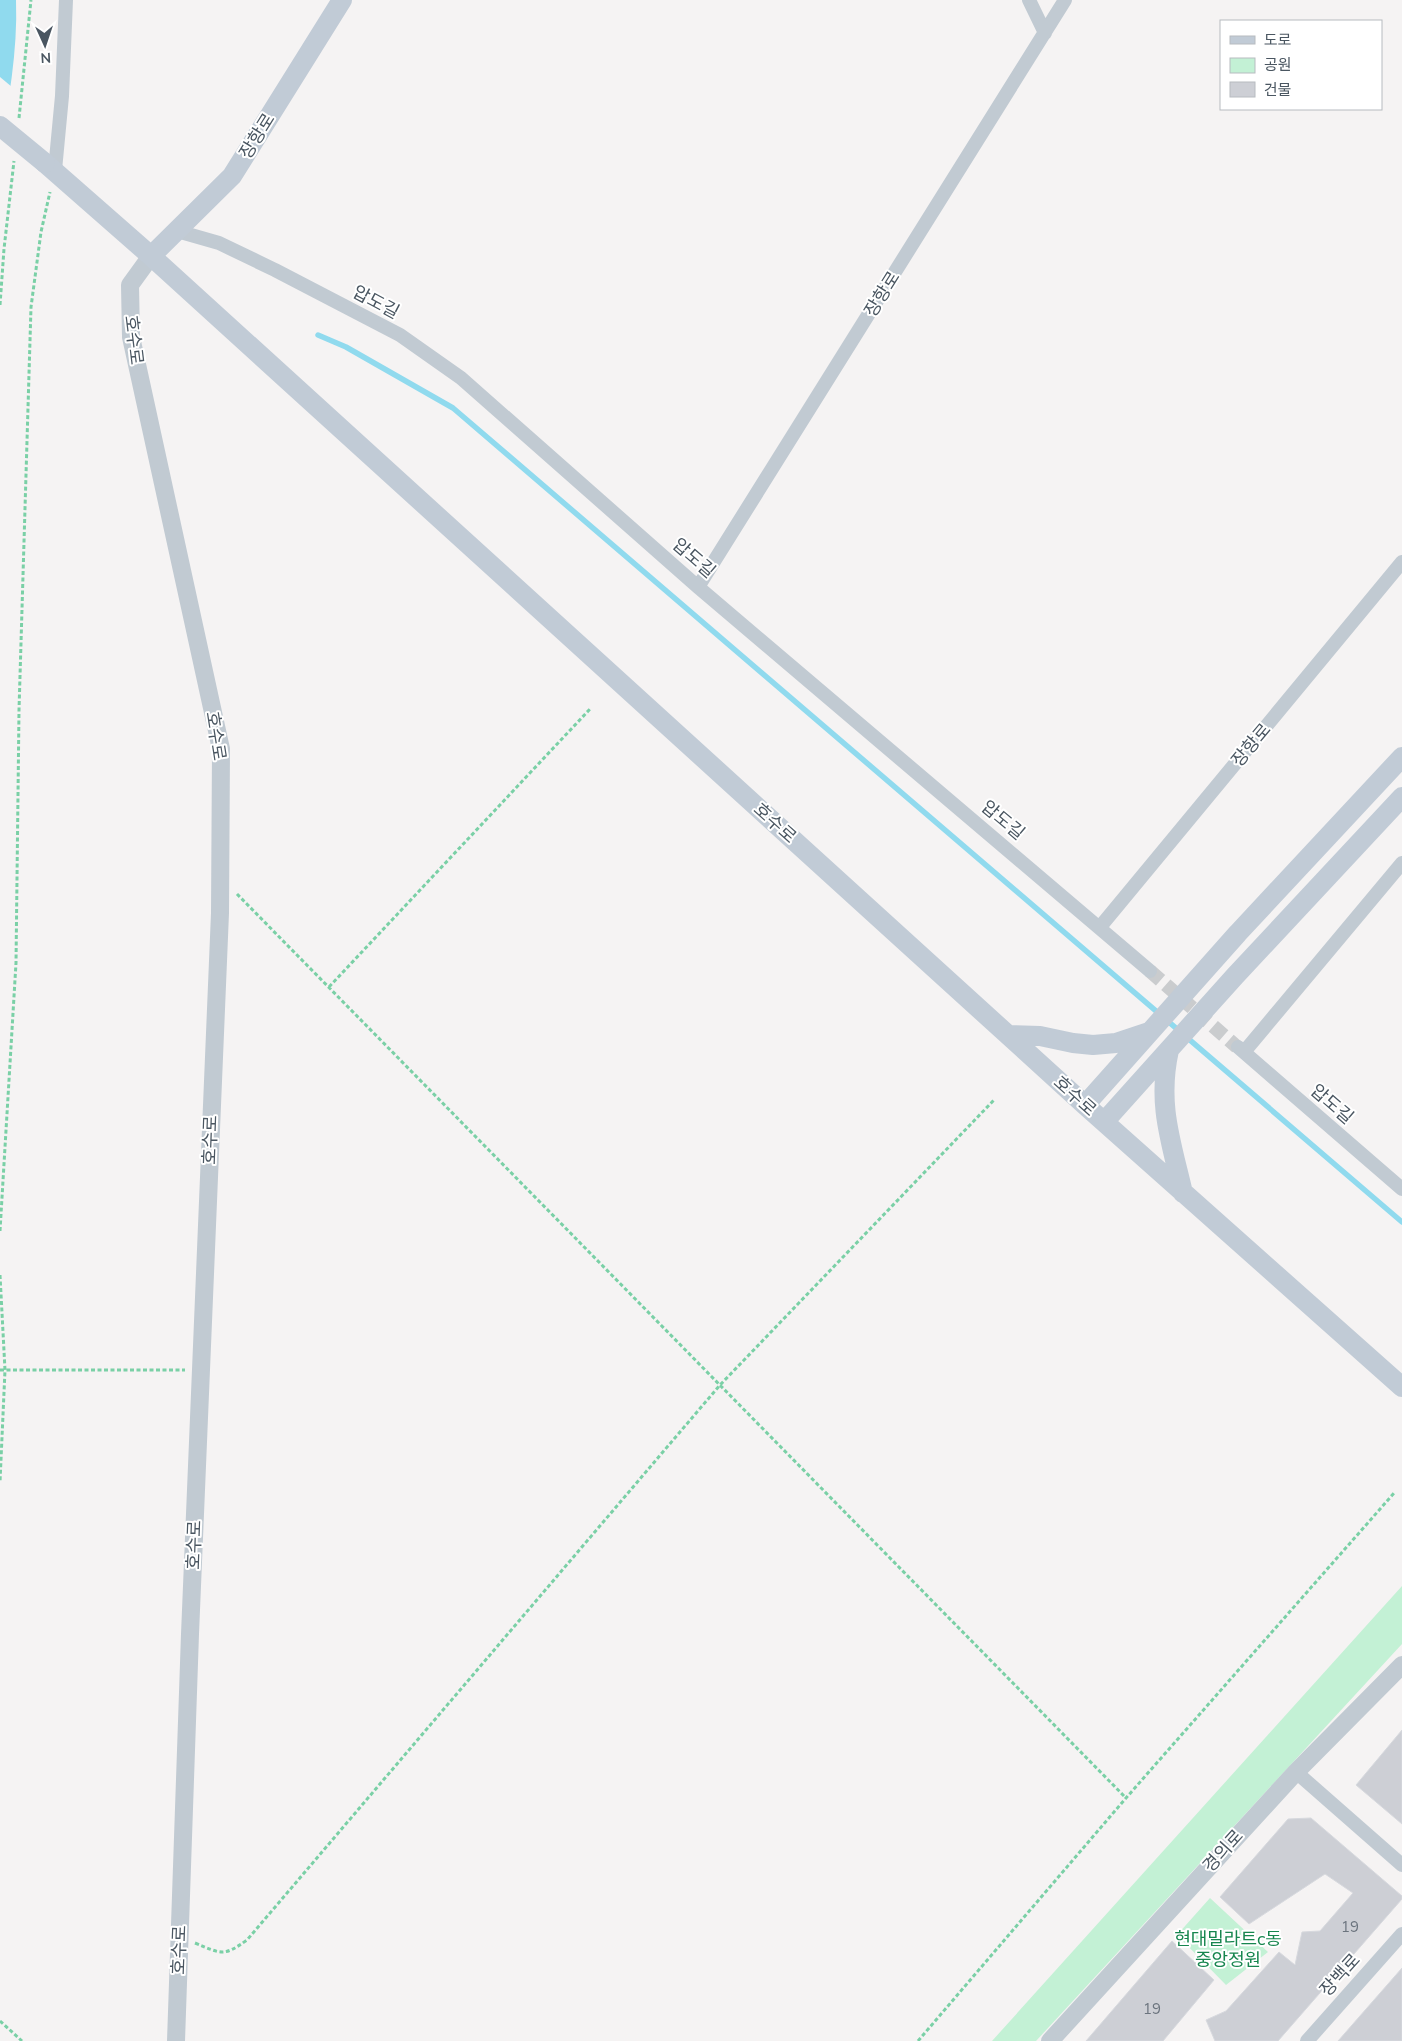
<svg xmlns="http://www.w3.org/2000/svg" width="1402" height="2041" viewBox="0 0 1402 2041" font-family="'Nunito Sans','Noto Sans KR',sans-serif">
  <rect width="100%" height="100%" fill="#f5f3f3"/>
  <path fill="#c3f1d5" d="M1402,1586V1644L1036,2041H992Z
    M1210,1898L1268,1952L1226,1985L1177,1935Z"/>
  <path fill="#90daee" d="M0,0H16C18,51 8,103 0,153Z"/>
  <path fill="#f5f3f3" d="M0,77L12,87L2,153L0,155Z"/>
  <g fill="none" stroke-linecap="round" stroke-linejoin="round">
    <path stroke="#90daee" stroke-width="5.5" d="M318,335L346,347L453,408L1402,1222"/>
  </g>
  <path fill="#cdcfd5" stroke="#d7d9de" d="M1402,1730V1824L1356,1785Z
    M1311,1818L1402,1896V1899L1278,2041H1215L1206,2020L1226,2011L1279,1952L1295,1965L1302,1932L1320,1931L1353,1893L1325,1874L1249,1924L1220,1897L1288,1819Z
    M1172,1941L1214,1980L1163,2041H1086Z
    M1402,1968V2041H1338Z"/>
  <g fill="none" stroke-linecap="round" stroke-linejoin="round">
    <path stroke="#caccce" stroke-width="14" stroke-dasharray="14 7" stroke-linecap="butt" d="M1150,971L1237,1047"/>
    <path stroke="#7ad0a6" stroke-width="3" stroke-dasharray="4 2.5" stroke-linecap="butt" d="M19,118L31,0
      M0,305L4,249L14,161
      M237,894L1126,1798
      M329,987L590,709
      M0,1231L16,963L19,710L31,307L41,232L50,192
      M0,1275L5,1370L0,1482
      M0,1370H185
      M195,1943C222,1954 223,1957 247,1940L720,1385L994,1100
      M0,2021L22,2041
      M918,2041L1126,1798L1395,1492"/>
    <path stroke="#c1cad2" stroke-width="14" d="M1029,0L1045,33
      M55,170L62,96L66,0
      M177,231L219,243L275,270L400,335L461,378L698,587L1150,971
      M698,587L1065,0
      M1100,927L1402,562
      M1238,1047L1402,1189
      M1244,1052L1402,863
      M1296,1772L1402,1865
      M1307,2041L1402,1934"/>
    <path stroke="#c1cad2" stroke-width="18" d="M151,256L130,285L131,337L221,749L220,913L190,1634L176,2041
      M1050,2041L1296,1772L1402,1665"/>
    <path stroke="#c1cbd6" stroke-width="20" d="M45,163L151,256L1085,1105L1402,1387
      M151,256L232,176L342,0
      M1008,1035L1040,1036L1073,1043L1093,1045L1116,1043L1149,1032
      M1169,1050C1157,1104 1171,1141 1183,1193
      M1085,1105L1238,933L1402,757
      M1104,1122L1235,976L1402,797"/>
    <path stroke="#c1cbd6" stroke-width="20" d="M0,126L45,163"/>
  </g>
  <g text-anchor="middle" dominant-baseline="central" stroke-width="4" stroke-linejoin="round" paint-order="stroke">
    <g font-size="15" fill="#6b747e">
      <text x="1350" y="1927">19</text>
      <text x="1152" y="2009">19</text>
    </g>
    <g font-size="18" fill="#4a5661" stroke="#fff">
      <text transform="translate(257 136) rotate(-58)">장항로</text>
      <text transform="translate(882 294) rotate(-58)">장항로</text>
      <text transform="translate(376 302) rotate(28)">압도길</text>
      <text transform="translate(134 340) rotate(83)">호수로</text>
      <text transform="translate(694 558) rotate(41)">압도길</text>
      <text transform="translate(216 736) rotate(81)">호수로</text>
      <text transform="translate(1251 745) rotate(-50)">장항로</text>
      <text transform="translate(1003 820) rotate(40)">압도길</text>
      <text transform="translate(775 823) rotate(42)">호수로</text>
      <text transform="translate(1075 1096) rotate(42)">호수로</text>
      <text transform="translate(1332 1104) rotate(41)">압도길</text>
      <text transform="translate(210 1140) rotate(-88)">호수로</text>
      <text transform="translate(194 1545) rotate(-88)">호수로</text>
      <text transform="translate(1223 1851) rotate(-48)">경의로</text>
      <text transform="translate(179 1950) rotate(-88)">호수로</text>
      <text transform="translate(1340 1975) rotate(-48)">장백로</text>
    </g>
    <g font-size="18" fill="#17864f" stroke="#fff">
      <text x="1228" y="1939">현대밀라트c동<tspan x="1228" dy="21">중앙정원</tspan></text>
    </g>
  </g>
  <rect x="1220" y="20" width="162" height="90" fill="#ffffff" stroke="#b7bbc0"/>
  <rect x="1230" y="36" width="25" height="8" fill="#c1cbd6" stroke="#b7bbc0"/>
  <text x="1264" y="45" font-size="15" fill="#4a5661">도로</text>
  <rect x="1230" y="58" width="25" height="15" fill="#c3f1d5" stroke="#b7bbc0"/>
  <text x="1264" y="70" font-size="15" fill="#4a5661">공원</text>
  <rect x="1230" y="82" width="25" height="15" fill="#cdcfd5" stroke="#b7bbc0"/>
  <text x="1264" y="95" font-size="15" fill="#4a5661">건물</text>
  <g transform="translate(45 45) rotate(177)" stroke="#ffffff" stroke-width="4" paint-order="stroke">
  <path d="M0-4L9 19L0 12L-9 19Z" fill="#4a5661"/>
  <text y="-8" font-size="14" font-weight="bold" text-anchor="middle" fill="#4a5661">N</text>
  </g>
</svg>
